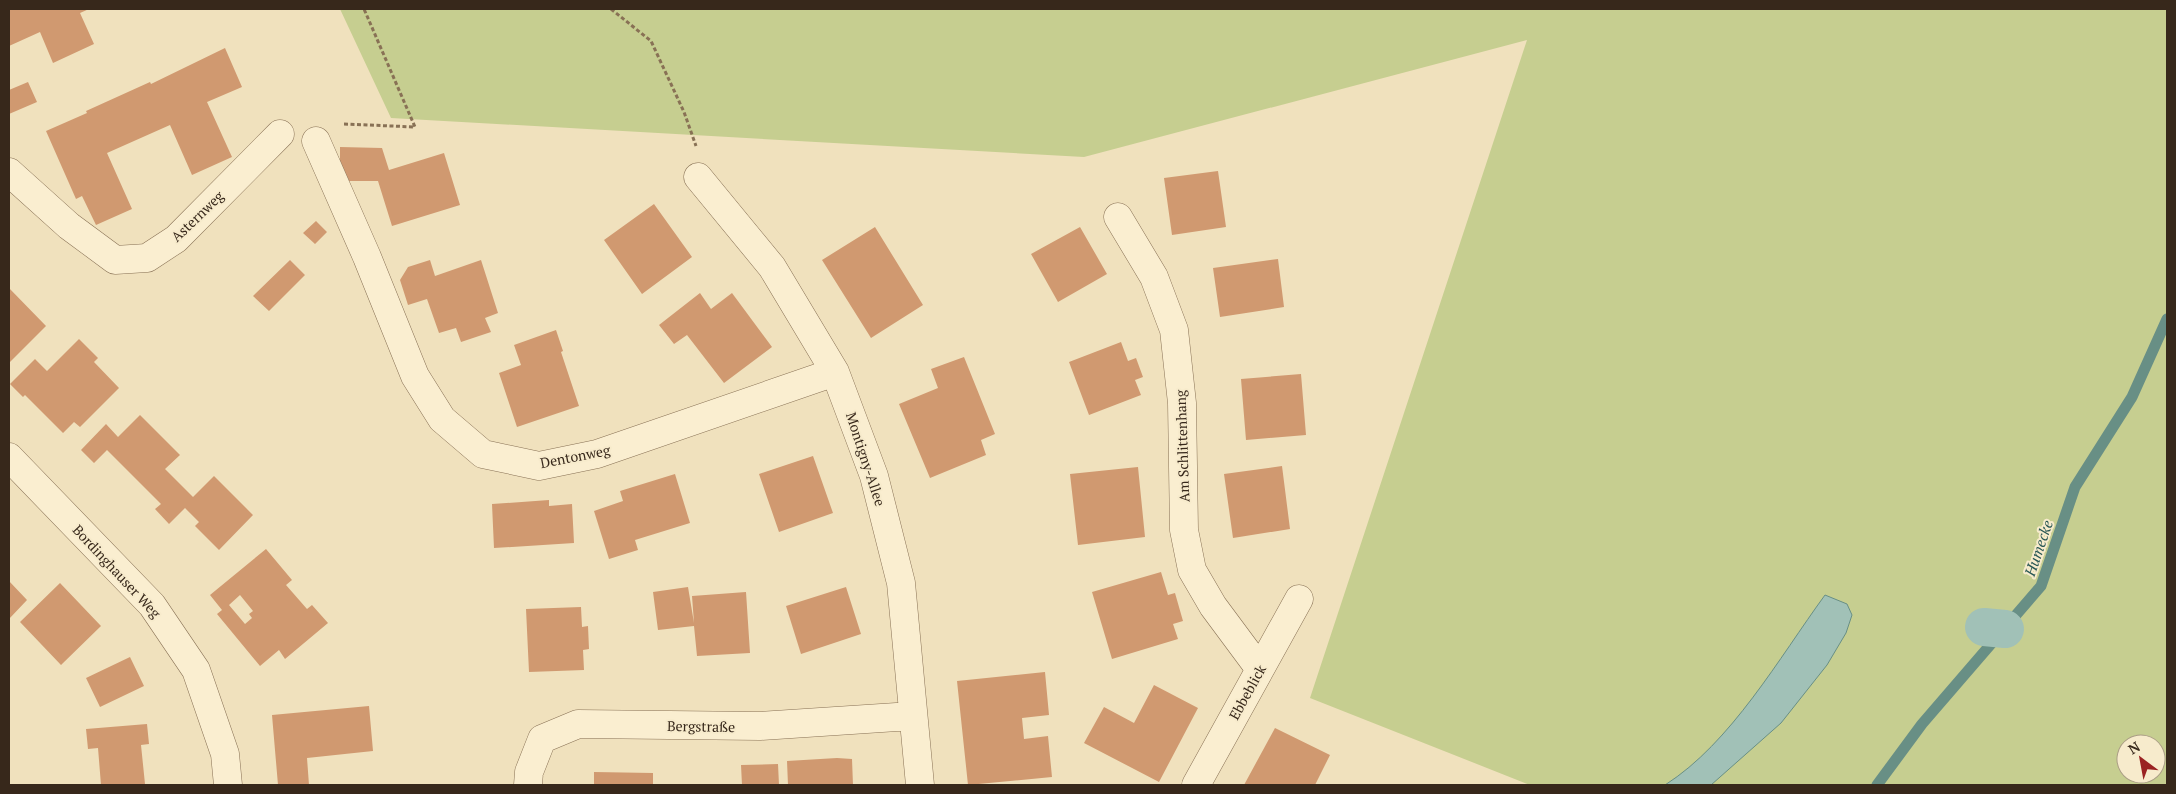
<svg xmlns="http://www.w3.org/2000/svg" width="2176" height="794" viewBox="0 0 2176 794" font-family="'PT Serif',serif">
  <rect width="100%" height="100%" fill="#f0e1bd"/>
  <path fill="#c6ce90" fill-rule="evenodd" d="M340,9H2167V785H1530L1310,698L1527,40L1084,157L391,118ZM2126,744H2156V774H2126Z"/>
  <path fill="#a1c1b7" stroke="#688f85" d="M1825,595L1847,604L1852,615L1846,633L1827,665L1781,723L1711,785H1665C1731,743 1779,658 1825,595Z"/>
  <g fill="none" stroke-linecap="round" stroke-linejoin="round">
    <path stroke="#688f85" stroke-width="11" d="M1877,785L1922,724L2041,586L2075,487L2132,397L2167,319"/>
    <path stroke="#a1c1b7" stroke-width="38" d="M1984,627L2005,629"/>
  </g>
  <path fill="#d09970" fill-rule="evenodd" d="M9,9H89L80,13L94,44L53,63L40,32L9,46Z
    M225,48L242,87L207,102L232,157L192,175L170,125L107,153L132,209L96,225L82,196L76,199L46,131L87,113L86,111L150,82L151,84Z
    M28,82L37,102L9,114V90Z
    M340,147L382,148L389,170L444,153L460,205L392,226L378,181H340Z
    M1218,171L1226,227L1172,235L1164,178Z
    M654,204L692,257L642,294L604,240Z
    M316,221L327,232L315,244L303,233Z
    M875,227L923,305L871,338L822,260Z
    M1080,227L1107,274L1058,302L1031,254Z
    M1278,259L1284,307L1220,317L1213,268Z
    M290,260L305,275L269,311L253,296Z
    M430,260L435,276L481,260L498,313L485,318L491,332L461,342L456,328L439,333L427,299L408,305L400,280L408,267Z
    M9,288L46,326L9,363Z
    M700,293L711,309L732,293L772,347L724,383L687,335L674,344L659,325Z
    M556,330L563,351L561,352L579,406L517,427L499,373L521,365L514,345Z
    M79,339L98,358L94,362L119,388L80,427L74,422L63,433L25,395L23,397L10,384L35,359L47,371Z
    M1121,342L1128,361L1136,358L1143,377L1135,380L1141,395L1089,415L1069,362Z
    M964,357L995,434L981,440L986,455L930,478L899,404L938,388L931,369Z
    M1301,374L1306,435L1246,440L1241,379Z
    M140,415L180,455L165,469L193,497L214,476L253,515L219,550L195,526L199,522L185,508L169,524L155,509L161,504L107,450L94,463L81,450L106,424L118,437Z
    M813,456L833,513L779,532L759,474Z
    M1282,466L1290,529L1233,538L1224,474Z
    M1138,467L1145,537L1078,545L1070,474Z
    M675,474L690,523L635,540L638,550L609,559L594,511L623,501L620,491Z
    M549,500V506L572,504L574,543L494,548L492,504Z
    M266,549L292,580L286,585L307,609L312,605L328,623L285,659L279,650L260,666L217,614L222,610L210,595ZM240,595L253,611L249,614L252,618L245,624L229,605Z
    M1161,572L1168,595L1175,593L1183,621L1173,624L1178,639L1112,659L1092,592Z
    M9,581L27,600L9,619Z
    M60,583L101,626L61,665L20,622Z
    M688,587L694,623L692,596L746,592L750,653L697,656L694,626L658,630L653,592Z
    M846,587L861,634L801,654L786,606Z
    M581,607L582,627L588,626L589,649L583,650L584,670L529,672L526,609Z
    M130,657L144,686L100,707L86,678Z
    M1045,672L1049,715L1022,718L1024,739L1048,736L1052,777L968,785L957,681Z
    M1154,685L1198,708L1159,782L1084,743L1104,707L1134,723Z
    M369,706L373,751L307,758L309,785H278L272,715Z
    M147,724L149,744L141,745L145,784L101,785L98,748L88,749L86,729Z
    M1275,728L1330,755L1315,785H1244Z
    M837,758L852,759L853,785H788L787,761Z
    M778,764L779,785H742L741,765Z
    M594,772L653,773V785H594Z"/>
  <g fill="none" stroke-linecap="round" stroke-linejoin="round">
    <g stroke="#887155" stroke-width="29">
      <path id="minor" d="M316,141L367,257L415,376L442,419L483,454L539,466L597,454L835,372
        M9,172L69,226L115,260L147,258L176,239L280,134
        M698,177L772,267L835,372L874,476L901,583L920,785
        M1118,217L1154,277L1174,330L1182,403L1184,530L1192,570L1213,606L1259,668
        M9,457L152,605L196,670L225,754L228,785
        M528,785L529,772L542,739L578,724L760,726L912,716
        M1196,785L1299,599"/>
    </g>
    <path stroke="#887155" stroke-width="3" stroke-dasharray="4 2.5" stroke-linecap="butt" d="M611,9L651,41L684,112L696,146
      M344,124L415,127L364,9"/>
    <use href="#minor" stroke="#faeed0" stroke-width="28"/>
  </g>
  <g text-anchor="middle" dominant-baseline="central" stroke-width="4" stroke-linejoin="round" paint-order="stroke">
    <g font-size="14" fill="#37281b" stroke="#f7ebcc">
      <text transform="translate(197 216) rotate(-44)">Asternweg</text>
      <text transform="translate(1182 446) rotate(-92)">Am Schlittenhang</text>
      <text transform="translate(575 456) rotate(-11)">Dentonweg</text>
      <text transform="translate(866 459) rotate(72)">Montigny-Allee</text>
      <text transform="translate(117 571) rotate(47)">Bordinghauser Weg</text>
      <text transform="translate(1247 692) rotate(-61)">Ebbeblick</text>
      <text transform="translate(701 726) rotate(1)">Bergstraße</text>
    </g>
    <g font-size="15" font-style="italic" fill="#295755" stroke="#f7ebcc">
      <text transform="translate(2038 548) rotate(-71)">Humecke</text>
    </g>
  </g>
  <rect width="2176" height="794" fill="none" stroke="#37281b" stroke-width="20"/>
  <g transform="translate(2141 759) rotate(328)"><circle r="24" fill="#f7ebcc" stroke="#aa9d85"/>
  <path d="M0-4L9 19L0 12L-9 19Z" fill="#9a2222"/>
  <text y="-8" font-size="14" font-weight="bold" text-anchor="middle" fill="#37281b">N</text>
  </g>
</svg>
